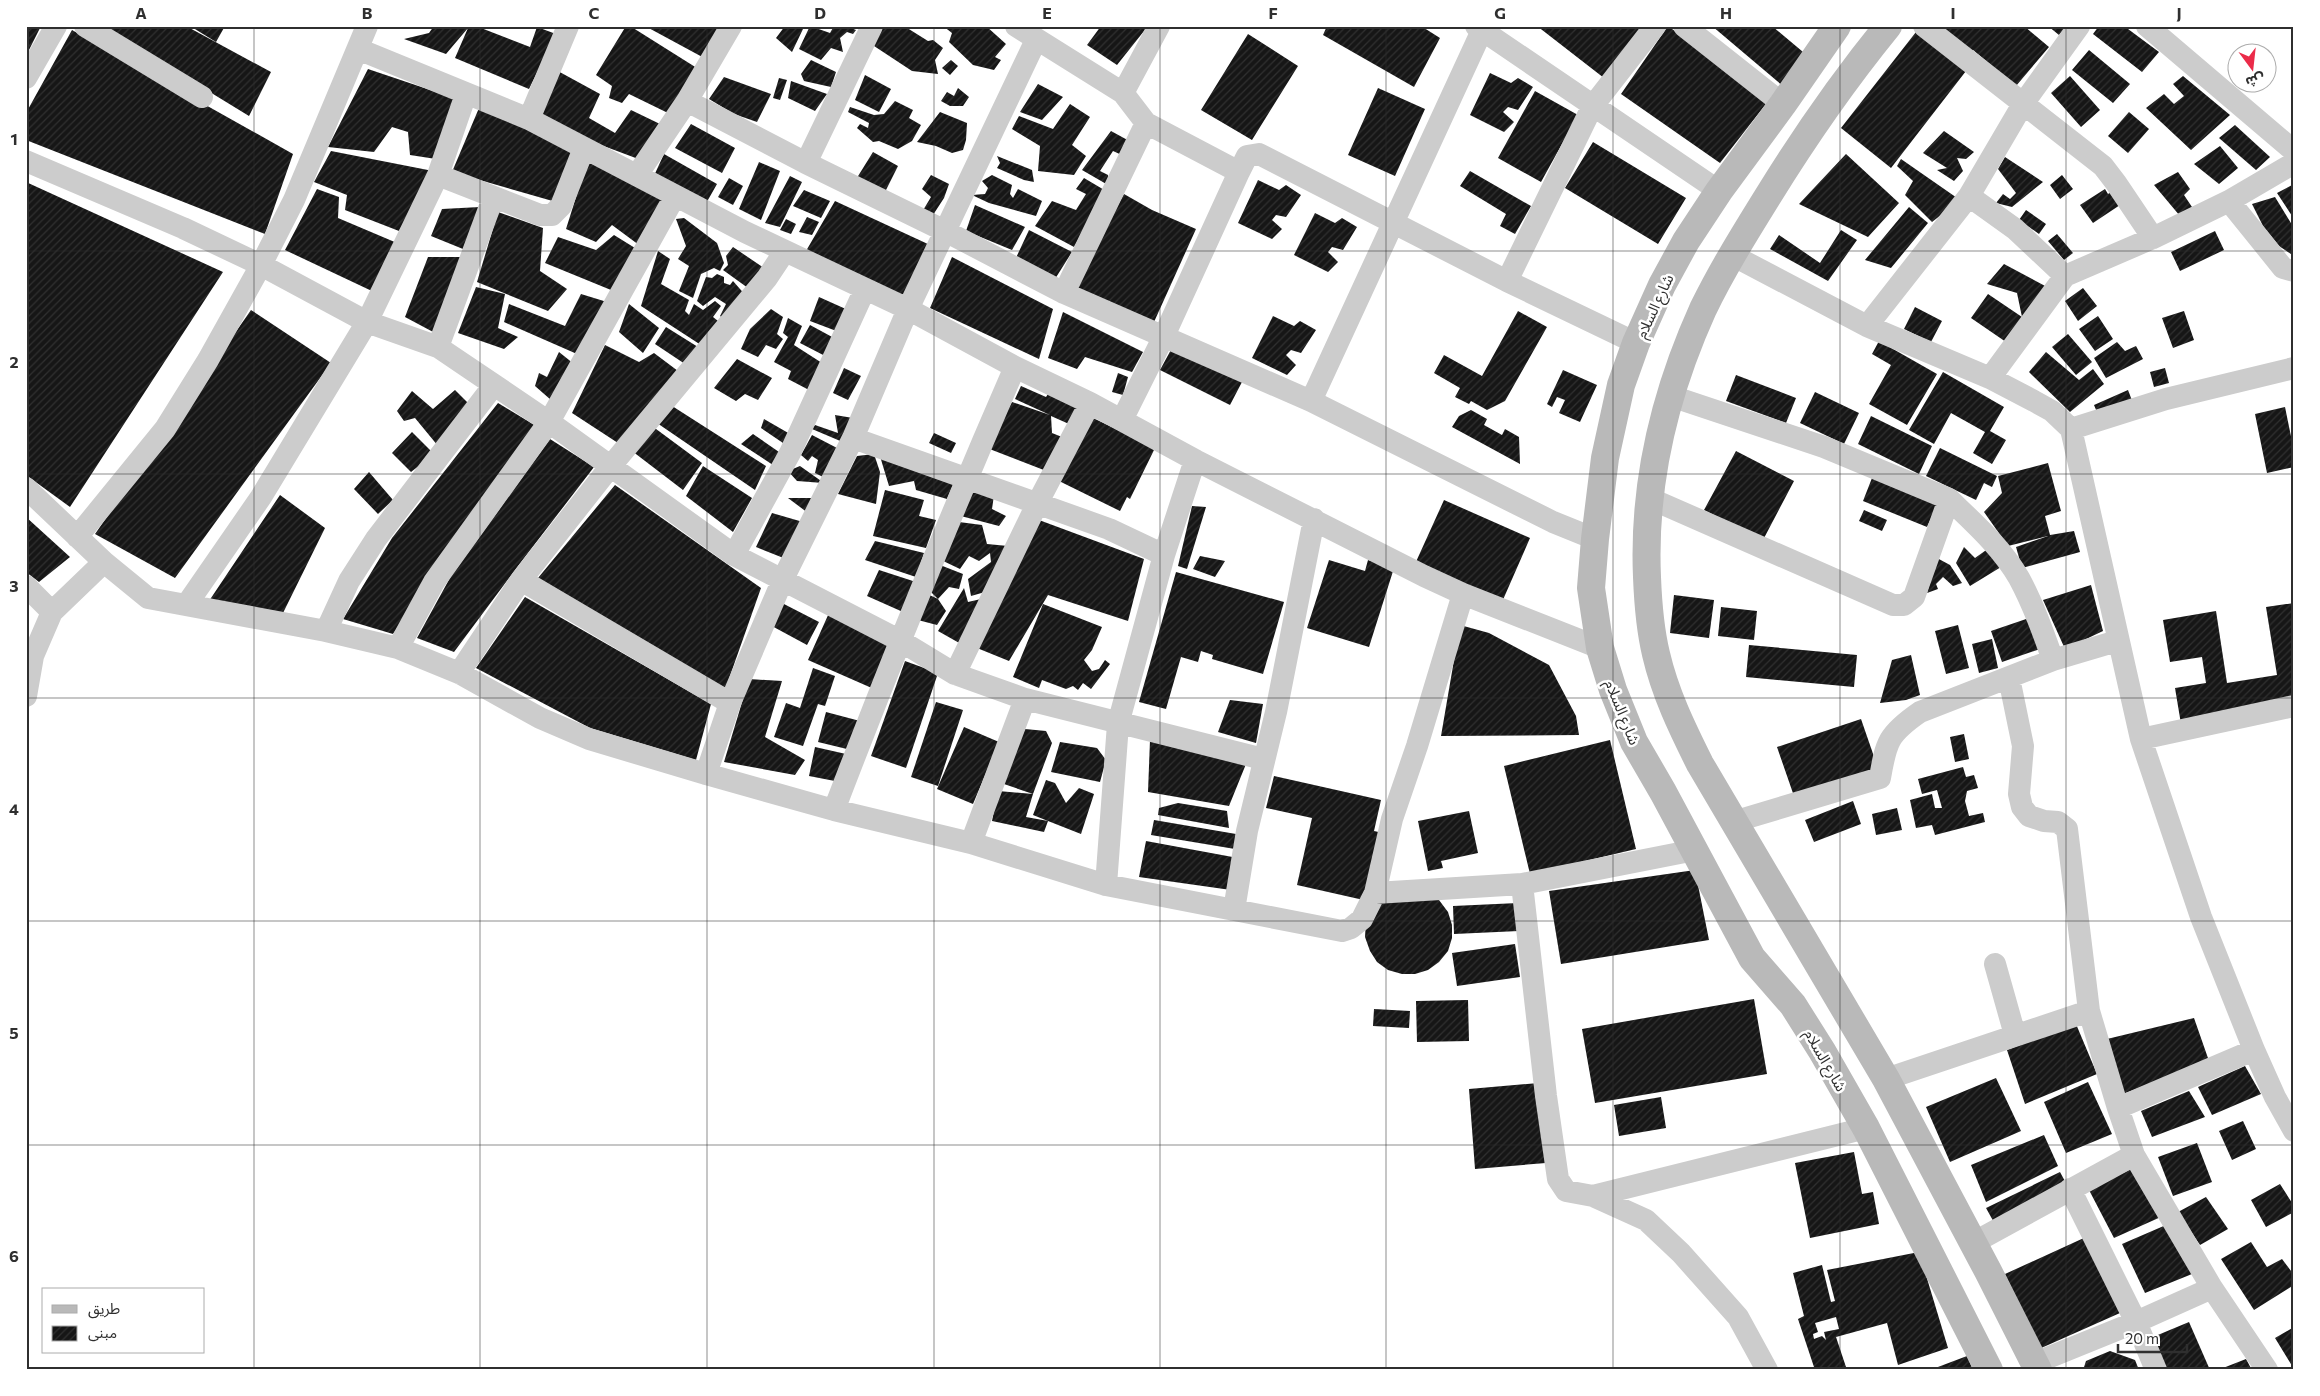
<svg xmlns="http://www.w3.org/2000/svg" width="2320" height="1396" viewBox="0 0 2320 1396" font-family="Commissioner,'Noto Sans Arabic',sans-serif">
  <defs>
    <pattern id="building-hatch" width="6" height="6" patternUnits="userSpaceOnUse" patternTransform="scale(1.25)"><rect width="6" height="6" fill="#161616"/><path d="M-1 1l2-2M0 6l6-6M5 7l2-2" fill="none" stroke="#303030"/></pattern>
  </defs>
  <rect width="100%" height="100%" fill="#fff"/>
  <path fill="url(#building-hatch)" fill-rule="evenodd" d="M26,26H41L26,56Z
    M102,26H186L271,72L249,116Z
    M190,26H225L216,42Z
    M434,26H482L481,28L530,47L537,27L556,34L529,89L455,58L468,28L446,54L404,39L429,33Z
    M626,26H630L700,70L670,114L629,94L622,103L609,98L612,86L596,75Z
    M645,26H726L706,59Z
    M785,26H799L803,29L792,52L776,38Z
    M810,26L830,33L834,26H846L856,30L853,34L847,32L840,38L843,52L831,48L821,60L799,49Z
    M882,26H904L928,41L933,40L943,48L935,60L938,74L912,71L871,44Z
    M943,26H986L1006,44L995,57L1001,60L994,70L973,65L949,42L952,33Z
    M1101,26H1148L1117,65L1087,45Z
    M1327,26H1421L1440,38L1414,87L1323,35Z
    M1537,26H1644L1604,78Z
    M1668,26L1769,100L1720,163L1621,94Z
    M1712,26H1772L1809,57L1784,87Z
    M1932,26H2024L2049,47L2016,86L1973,50L1967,56Z
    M2048,26H2067L2059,35Z
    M2099,26H2124L2159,52L2142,72L2093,34Z
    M72,30L293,154L265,234L26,140V113Z
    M1916,32L1966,71L1891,168L1841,128Z
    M1248,34L1298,66L1252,140L1201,110Z
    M2089,50L2130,84L2113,103L2072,70Z
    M811,60L836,72L831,87L804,81L801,74Z
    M951,60L958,66L950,75L942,68Z
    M368,69L454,98L436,159L410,155L408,132L392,127L374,152L328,147Z
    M556,70L600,94L589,118L615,133L631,110L660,124L641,160L593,142L535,111Z
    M1490,73L1511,83L1518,78L1533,87L1518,110L1508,107L1503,112L1514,122L1504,132L1470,115Z
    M865,75L891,89L879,112L855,100Z
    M2070,76L2100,110L2081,127L2051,93Z
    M2183,76L2230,115L2191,150L2146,108L2164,94L2174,104L2184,96L2173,84Z
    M724,77L771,94L757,122L734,114L709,99Z
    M779,78L787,80L780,100L773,98Z
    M791,81L827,94L815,111L788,98Z
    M1038,84L1063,97L1042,120L1020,112Z
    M958,88L969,97L963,106H950L941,101L947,92L954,96Z
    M1378,88L1425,109L1395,176L1348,155Z
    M1535,91L1578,115L1541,182L1498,158Z
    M895,101L913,110L909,118L921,125L912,141L898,149L879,141L873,142L857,128L860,124L868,128L869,123L848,112L850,107L874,115L884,114Z
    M1070,104L1090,117L1072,145L1086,156L1074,175L1038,171L1040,146L1012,129L1019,116L1053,129Z
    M479,108L576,151L556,202L452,172Z
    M940,112L967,123L966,140L963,150L952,153L936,146L917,142Z
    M2129,112L2149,129L2128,153L2108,136Z
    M691,124L735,148L722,173L675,148Z
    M2235,125L2270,157L2256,170L2219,138Z
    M1111,131L1133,143L1124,156L1113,151L1100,171L1108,175V185L1082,170Z
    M1944,131L1974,152L1966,159L1957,158L1963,171L1954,181L1937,170L1947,168L1923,153Z
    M1593,142L1686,198L1658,244L1565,188Z
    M2220,146L2238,168L2219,184L2194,164Z
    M331,151L433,171L399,231L345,210L347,195L314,182Z
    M873,152L898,166L884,194L855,181Z
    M664,154L717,184L704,207L652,180Z
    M1846,154L1899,203L1868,237L1799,204Z
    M997,156L1032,170L1034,182L1024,180L997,168L1000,163Z
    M2005,157L2043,182L2012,207L1996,203L2003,194L2010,199L2016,193L1998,169Z
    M588,159L666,199L639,245L612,225L596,242L566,229Z
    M1901,159L1960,200L1932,222L1905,195L1913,181L1897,166Z
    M759,162L780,171L761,220L739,209Z
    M1470,171L1531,206L1515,234L1500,226L1506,214L1460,186Z
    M2178,172L2190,189L2184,195L2192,207L2180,216L2154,185Z
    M931,175L949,184L944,198L933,215L922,212L931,197L922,189Z
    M992,175L1012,185L1010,194L1013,198L1018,189L1042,201L1036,216L989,203L972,195L985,194L988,188L982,181Z
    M2062,175L2073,189L2060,199L2050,185Z
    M790,176L802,182L780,227L765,223Z
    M729,178L743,186L733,205L718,197Z
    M1084,178L1106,191L1074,247L1035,226L1052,201L1076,210L1086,194L1076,189Z
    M1258,180L1279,190L1286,185L1301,195L1286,217L1276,215L1272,220L1282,229L1272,239L1238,223Z
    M26,182L223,272L70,507L26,475Z
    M2294,184V219L2277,193Z
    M317,189L339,197L338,218L397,243L374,292L285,250Z
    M2105,189L2108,194L2114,190L2123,203L2093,223L2080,205Z
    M804,190L830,201L821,218L793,206Z
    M1124,194L1152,210L1196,229L1154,322L1072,288Z
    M2275,197L2294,228V256L2279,246L2263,226L2252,204Z
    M835,201L930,245L903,297L806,251Z
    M975,205L1025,227L1012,250L966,231Z
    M480,207L463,249L431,236L442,209Z
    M1909,207L1928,223L1891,268L1865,260Z
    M2026,210L2046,224L2039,234L2019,220Z
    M498,212L543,228L540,271L567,289L548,311L477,282Z
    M1315,213L1335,223L1342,218L1357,227L1343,250L1332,247L1328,252L1338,262L1328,272L1294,255Z
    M807,217L819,222L812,235L799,232Z
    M684,218L717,243L724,263L720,271L714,268L701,274L693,298L679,291L689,266L678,259L686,246L676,219Z
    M786,219L796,224L791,234L780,230Z
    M1029,230L1072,252L1055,279L1015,260Z
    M1841,230L1857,240L1828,281L1770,249L1779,235L1820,263Z
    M2215,231L2224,250L2180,271L2171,252Z
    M2057,234L2073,253L2064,260L2048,241Z
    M614,235L635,248L611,290L545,263L558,237L596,250Z
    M733,247L764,268L748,288L723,270L728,265L726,256Z
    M658,251L670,259L661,284L689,300L685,311L689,315L694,304L703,310L715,301L721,306L713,317L723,325L704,347L641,306Z
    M428,257H461L435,333L405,317Z
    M952,257L1053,309L1039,359L930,308Z
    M2004,264L2047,287L2022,317L2017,293L1987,284Z
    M717,274L724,277V283L730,285L733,281L747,297L724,319L720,316L726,304L715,297L703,306L697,301L706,277L712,278Z
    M476,287L505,294L498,328L518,337L504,349L458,333Z
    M2083,288L2097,306L2078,321L2065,301Z
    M581,294L607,302L577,354L504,322L509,304L565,326Z
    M1988,294L2022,317L2006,342L1971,318Z
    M819,297L848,310L839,332L810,321Z
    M629,304L659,328L643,353L619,332Z
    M1915,307L1942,321L1931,342L1904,329Z
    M771,309L783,317L777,334L783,339L776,349L766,345L758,357L741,349L750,329Z
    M251,310L331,363L175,578L95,534Z
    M1518,311L1547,327L1505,401L1487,410L1471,401L1469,404L1455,397L1460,388L1434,373L1444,355L1482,376Z
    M2184,311L2194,340L2173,348L2162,318Z
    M1063,312L1143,352L1132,372L1085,357L1077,369L1048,358Z
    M1273,316L1294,326L1300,321L1316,330L1301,353L1291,350L1286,355L1296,365L1287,375L1252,358Z
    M2098,316L2113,339L2095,351L2079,329Z
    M788,318L802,326L794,345L822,363L809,390L788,379L791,371L774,362L788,337L783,333Z
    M810,325L834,338L827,357L800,343Z
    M666,327L698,347L685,364L655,344Z
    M2068,334L2092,362L2076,375L2052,347Z
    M1879,341L1937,374L1907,425L1869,404L1891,365L1872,354Z
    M2117,342L2125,351L2136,346L2143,359L2106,378L2094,358Z
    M605,345L639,362L654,353L678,371L618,443L572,413Z
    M1173,346L1242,382L1230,405L1160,370Z
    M559,352L579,368L551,400L535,386L539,373L547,377Z
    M2046,352L2079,380L2093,369L2104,384L2070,412L2029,372Z
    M737,359L772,378L758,400L745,394L736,401L714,388Z
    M844,368L861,376L848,400L833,393Z
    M2165,368L2169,383L2154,387L2150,372Z
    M1563,370L1597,385L1580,422L1559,413L1565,400L1557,397L1552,407L1547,404Z
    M1943,372L2004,407L1990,431L2006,440L1992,464L1973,453L1985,432L1951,413L1934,444L1909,430Z
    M1118,373L1128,377L1123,395L1112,392Z
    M1736,375L1796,398L1786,423L1726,401Z
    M1021,386L1046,397L1050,391L1080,406L1069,424L1051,416L1052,433L1062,437L1049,472L987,448L1012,402L1050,415L1015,399Z
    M455,390L475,410L443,452L415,418L404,421L397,411L412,391L433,409Z
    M2128,390L2133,403L2099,417L2094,405Z
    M1815,392L1859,413L1844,444L1800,423Z
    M498,403L536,426L393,634L343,619L392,538Z
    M669,404L766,466L755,490L657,423Z
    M2285,407L2294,451V467L2267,473L2255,414Z
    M1471,410L1487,419L1484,425L1502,435L1505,429L1519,437L1520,464L1452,427L1459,416Z
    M835,415L853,418L845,443L812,429L815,425L838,433Z
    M1871,416L1932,446L1919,474L1858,444Z
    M1091,417L1155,448L1130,499L1127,497L1120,511L1059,481Z
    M764,419L790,434L783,443L761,428Z
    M652,426L702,463L683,490L632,451Z
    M412,432L434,454L411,472L392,453Z
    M934,433L956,443L951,453L929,443Z
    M753,434L779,452L773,465L741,444Z
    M812,435L837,448L823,477L815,473L818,460L812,456L808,461L801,455Z
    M550,439L594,467L518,566L454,652L417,638L451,576Z
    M1940,448L1997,476L1992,487L1984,483L1976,500L1926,476Z
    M1736,451L1794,481L1763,540L1704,510Z
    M879,453L955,480L947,499L916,490L914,481L889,486Z
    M874,454L880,472L876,504L838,494L857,456Z
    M2048,463L2061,511L2045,516L2050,535L2074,531L2080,552L2022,568L2016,547L2048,536L2008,546L1984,512L2002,493L1998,476Z
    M703,466L752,498L733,532L686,496Z
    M800,466L824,483L797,481L788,471Z
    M369,472L393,500L378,514L354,489Z
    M1872,478L1937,505L1927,527L1863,501Z
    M615,485L761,588L725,690L538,578Z
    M971,486L994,495L992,509L1006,516L999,526L957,515Z
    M885,490L924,500L919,516L936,520L926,548L873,536Z
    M280,495L325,528L283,613L209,601Z
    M788,498H813L808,513Z
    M1444,500L1530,538L1502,602L1415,564Z
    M1192,506L1206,507L1187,569L1178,566Z
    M1864,510L1887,520L1882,531L1859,521Z
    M772,513L803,522L786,559L756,547Z
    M26,517L70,557L39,582L26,572Z
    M1039,520L1144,559L1128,621L1048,595L1009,661L977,648Z
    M959,522L982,525L987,544L1008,546L985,592L971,596L968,579L991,562L990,553L979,561L969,556L960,569L939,559Z
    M875,541L924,553L916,577L865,560Z
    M1964,547L1975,558L1989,548L2001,567L1970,586L1956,563Z
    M1200,556L1225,561L1215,577L1193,569Z
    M1937,558L1950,565L1962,583L1953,586L1943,577L1936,584L1938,589L1927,593Z
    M1329,560L1365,571L1368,560L1394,568L1369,647L1307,628Z
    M940,565L963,574L959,589L949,587L938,599L946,611L937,625L914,619L923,592L938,599L928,589Z
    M879,570L916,582L903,612L867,596Z
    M1176,572L1284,602L1263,674L1212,659L1213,655L1201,651L1198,662L1181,657L1166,709L1139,702Z
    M2091,585L2103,631L2065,649L2043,600Z
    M964,588L968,602L981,599L961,644L938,631Z
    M1674,595L1714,600L1709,638L1670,633Z
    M525,597L711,704L696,760L590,728L476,668Z
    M782,603L819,622L807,645L770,625Z
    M2294,603V712L2182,730L2175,688L2206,683L2202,657L2170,662L2163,620L2216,611L2227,683L2277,675L2266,607Z
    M1043,604L1102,627L1092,650L1084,660L1092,671L1099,669L1105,660L1110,664L1091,689L1083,683L1078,690L1073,686L1066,689L1042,680L1039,688L1013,677Z
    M1721,607L1757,611L1754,640L1718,636Z
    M829,613L895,643L874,689L808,660Z
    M2032,617L2043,648L2002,662L1991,631Z
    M1460,625L1489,633L1549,665L1576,716L1579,735L1441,736Z
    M1958,625L1969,668L1946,674L1935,631Z
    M1992,639L1998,668L1979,673L1972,644Z
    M1749,645L1857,655L1854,687L1746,677Z
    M1911,655L1920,695L1906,700L1880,703L1892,660Z
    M905,661L938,673L906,768L871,756Z
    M813,668L835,676L825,706L818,704L803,746L774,737L786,703L800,708Z
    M749,679L782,681L765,737L805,760L795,775L724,762Z
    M1230,700L1263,704L1256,743L1218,732Z
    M936,702L963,710L938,786L911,777Z
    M826,712L860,721L851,750L818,742Z
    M1861,719L1879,771L1795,799L1777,747Z
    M964,727L999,742L973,804L937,789Z
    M1025,729L1046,731L1052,743L1033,794L1001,783Z
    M1964,734L1969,759L1955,762L1950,737Z
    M1150,740L1246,764L1229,806L1148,792Z
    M1610,740L1636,849L1530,874L1504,766Z
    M1060,742L1097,748L1106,760L1100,782L1051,772Z
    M815,747L846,754L840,782L809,776Z
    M1963,767L1966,777L1974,775L1978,788L1967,791L1965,801L1969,816L1983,813L1985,822L1935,835L1932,825L1916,828L1910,800L1932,794L1935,808H1942L1937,790L1922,794L1918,779Z
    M1274,776L1381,800L1374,831L1383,833L1368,901L1297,885L1312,818L1266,808Z
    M1046,780L1055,783L1066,803L1079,788L1094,794L1081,834L1048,821L1044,832L992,821L998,791L1033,794L1026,817L1048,821L1033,815Z
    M1853,801L1861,824L1814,842L1805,820Z
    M1178,803L1227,811L1229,828L1158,815L1159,808Z
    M1897,808L1902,830L1876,835L1872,814Z
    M1469,811L1478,853L1441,861L1443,868L1428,871L1418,821Z
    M1154,820L1236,834L1235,849L1151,835Z
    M1146,841L1238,858L1231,890L1139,877Z
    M1695,870L1709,940L1561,964L1549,891Z
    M1382,896L1439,900L1448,912L1452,925V938L1448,951L1439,962L1428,970L1415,974H1402L1388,970L1377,962L1370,951L1365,937L1366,921Z
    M1518,903L1519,931L1454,934L1453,906Z
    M1515,944L1520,977L1457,986L1452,953Z
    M1754,999L1767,1074L1595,1103L1582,1029Z
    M1468,1000L1469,1041L1417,1042L1416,1001Z
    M1374,1009L1410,1011L1409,1028L1373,1026Z
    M2194,1018L2209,1061L2123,1094L2107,1039Z
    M2076,1024L2097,1074L2025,1104L2007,1050Z
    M2245,1066L2261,1094L2212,1115L2198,1087Z
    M1996,1078L2021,1131L1950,1162L1926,1107Z
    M2088,1082L2112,1134L2066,1153L2044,1102Z
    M1539,1083L1546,1163L1475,1169L1469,1089Z
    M2189,1091L2205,1117L2152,1137L2141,1111Z
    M1661,1097L1666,1128L1619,1136L1614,1105Z
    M2243,1121L2256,1149L2232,1160L2219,1131Z
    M2044,1135L2058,1166L1986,1202L1971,1165Z
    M2197,1143L2212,1182L2173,1196L2158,1157Z
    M1854,1152L1862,1194L1873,1192L1879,1224L1810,1238L1795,1163Z
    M2133,1168L2163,1216L2114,1238L2089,1190Z
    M2060,1172L2067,1185L1996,1226L1986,1208Z
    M2280,1184L2294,1206V1212L2266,1227L2251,1200Z
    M2206,1197L2228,1229L2200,1245L2178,1212Z
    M2166,1225L2197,1272L2145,1293L2122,1244Z
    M2086,1237L2120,1313L2039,1349L2005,1274Z
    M2251,1242L2267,1267L2282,1259L2294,1275V1285L2254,1310L2221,1259Z
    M1919,1252L1948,1348L1898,1365L1887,1323L1836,1337L1847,1370H1815L1798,1319L1804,1316L1793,1273L1822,1265L1831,1302L1835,1301L1827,1270ZM1836,1317L1839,1329L1824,1332L1826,1340L1822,1336L1814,1339L1813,1334L1818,1332L1815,1323Z
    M2189,1322L2210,1370H2167L2153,1337Z
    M2294,1327V1369L2275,1338Z
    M2110,1351L2135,1360L2139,1370H2083L2086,1361Z
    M1967,1356L1973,1370H1930Z
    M2246,1359L2252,1370L2223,1368Z"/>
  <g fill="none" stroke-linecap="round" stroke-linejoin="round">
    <path stroke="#ccc" stroke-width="22" d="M85,26L202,97
      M1016,26L1123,93L1146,123L1239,172
      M1476,26L1719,191
      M1684,26L1783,104
      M1924,26L2103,166L2116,183L2153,238
      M2147,26L2294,151
      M358,49L529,119L745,232L908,309L1015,367L1090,403L1195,460L1424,576L1463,594L1600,648
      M26,78L56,26
      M1123,93L1159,26
      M687,101L806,163L945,231L1064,293L1311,401L1553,522L1595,539
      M529,119L568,26
      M26,161L183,228L261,265L367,322L438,347L549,422L734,555L899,640L955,674L1025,699L1263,759
      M806,163L872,26
      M438,175L540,215H552L561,206L584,148
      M637,175L687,101L731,26
      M1969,196L2015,229L2065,276
      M2229,201L2283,268L2294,271
      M1732,255L1867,326L1990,378L2034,401L2052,411L2071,429L2141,739L2201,917L2254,1050L2275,1097L2294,1131
      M1507,281L1592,107L1655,26
      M1064,293L1146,123
      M1867,326L1969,196L2023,104L2079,26
      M438,347L493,198
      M1990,378L2065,276L2153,238L2229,201L2294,163
      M494,385L376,539L349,581L326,631L398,648L459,673L540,718L589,739L706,774L834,810L971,843L1106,885L1342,931L1351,928L1362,919L1375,893L1392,819L1417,746L1463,594
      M1671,396L1824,447L1949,499
      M1311,401L1484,26
      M1122,420L1164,336L1239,172L1247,156L1259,154L1507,281L1636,343
      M2071,429L2166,399L2294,368
      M853,438L1109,529L1164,555
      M26,488L104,562L148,598L326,631
      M1649,498L1893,605H1904L1914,597L1949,499C1974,523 2001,547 2019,578C2033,604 2043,632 2053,660
      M77,537L165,429L208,360L261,265L294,200L367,26
      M734,555L790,453L865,289
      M521,580L610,467L767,278L785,251
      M26,586L52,612
      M187,604L261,497L367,322L438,175L466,94
      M398,648L434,582L549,422L675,196
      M459,673L521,580L730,703L706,774
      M955,674L1037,504L1090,403
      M2009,678L2023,746L2019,794L2022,807L2029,816L2044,821L2058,822L2067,829L2089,1011L2118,1108L2134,1155L2212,1288
      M26,696L33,656L52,612L104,562
      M730,703L783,579L853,438L908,309L1036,40
      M2141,739L2294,706
      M834,810C891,661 951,514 1015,367
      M1733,822L1880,778C1886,742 1888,734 1920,712L2053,660L2117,641
      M971,843L1025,699
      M1695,850L1522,884L1546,1096L1558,1179L1566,1191L1593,1196L1866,1128
      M1106,885L1118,724L1164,555L1195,460
      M1375,893L1522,884
      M1234,910L1247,831L1276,712L1314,519
      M1995,964L2015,1035
      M1886,1079L2089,1011
      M2118,1108L2254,1050
      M2070,1189L2136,1322L2156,1370
      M1593,1196L1646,1220L1681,1253L1738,1317L1767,1370
      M1973,1243L2134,1155
      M2035,1363L2136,1322L2212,1288L2267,1370"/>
    <path stroke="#b9b9b9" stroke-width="28" d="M1837,26L1783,104L1719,191L1686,241L1662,285L1636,343L1621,385L1605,458L1595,539L1591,588L1600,648L1613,690L1634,742L1663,792L1752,958L1793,1005L1822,1051L1866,1128L1989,1370
      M1888,26C1844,80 1805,136 1768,196C1745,233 1722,270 1703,309C1665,393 1643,485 1647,577C1648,603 1650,629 1656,654C1665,693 1682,728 1700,764L1886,1079L1988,1271L2038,1370"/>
  </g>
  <path fill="none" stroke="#2f2f2f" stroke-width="1" stroke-opacity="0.55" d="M254,26V1370M480,26V1370M707,26V1370M934,26V1370M1160,26V1370M1386,26V1370M1613,26V1370M1840,26V1370M2066,26V1370M26,251H2294M26,474H2294M26,698H2294M26,921H2294M26,1145H2294"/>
  <g text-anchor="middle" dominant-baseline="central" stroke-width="5" stroke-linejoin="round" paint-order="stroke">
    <g font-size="15" fill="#2f2f2f" stroke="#fff">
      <text transform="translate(1654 306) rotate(-65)">شارع السلام</text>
      <text transform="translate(1623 712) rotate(68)">شارع السلام</text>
      <text transform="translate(1826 1060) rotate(60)">شارع السلام</text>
    </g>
  </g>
  <rect width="2320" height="1396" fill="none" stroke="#ffffff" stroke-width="55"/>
  <rect x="42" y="1288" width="162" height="65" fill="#ffffff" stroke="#acacac"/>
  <rect x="52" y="1305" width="25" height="8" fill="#b9b9b9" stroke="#acacac"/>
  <text x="88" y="1314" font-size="15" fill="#2f2f2f">طريق</text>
  <rect x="52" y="1326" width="25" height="15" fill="url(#building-hatch)" stroke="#acacac"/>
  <text x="88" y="1338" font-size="15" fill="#2f2f2f">مبنى</text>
  <g transform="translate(2252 68) rotate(165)"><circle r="24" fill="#ffffff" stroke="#acacac"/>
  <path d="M0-4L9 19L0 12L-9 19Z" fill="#eb2b49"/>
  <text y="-8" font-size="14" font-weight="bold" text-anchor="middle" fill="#2f2f2f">ش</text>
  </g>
  <path d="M2118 1344v8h69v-8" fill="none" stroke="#2f2f2f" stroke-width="2.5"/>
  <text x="2125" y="1344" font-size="15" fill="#2f2f2f" stroke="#ffffff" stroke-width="4" paint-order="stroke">20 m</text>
  <rect x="28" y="28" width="2264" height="1340" fill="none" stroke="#2f2f2f" stroke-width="2"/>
  <g font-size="16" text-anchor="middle" font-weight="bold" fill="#2f2f2f">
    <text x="141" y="19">A</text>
    <text x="367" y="19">B</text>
    <text x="594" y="19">C</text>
    <text x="820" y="19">D</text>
    <text x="1047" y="19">E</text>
    <text x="1273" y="19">F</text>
    <text x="1500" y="19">G</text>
    <text x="1726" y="19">H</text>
    <text x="1953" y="19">I</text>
    <text x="2179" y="19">J</text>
    <text x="14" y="145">1</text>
    <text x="14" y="368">2</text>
    <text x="14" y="592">3</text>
    <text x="14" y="815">4</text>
    <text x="14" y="1039">5</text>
    <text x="14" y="1262">6</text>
  </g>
</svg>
